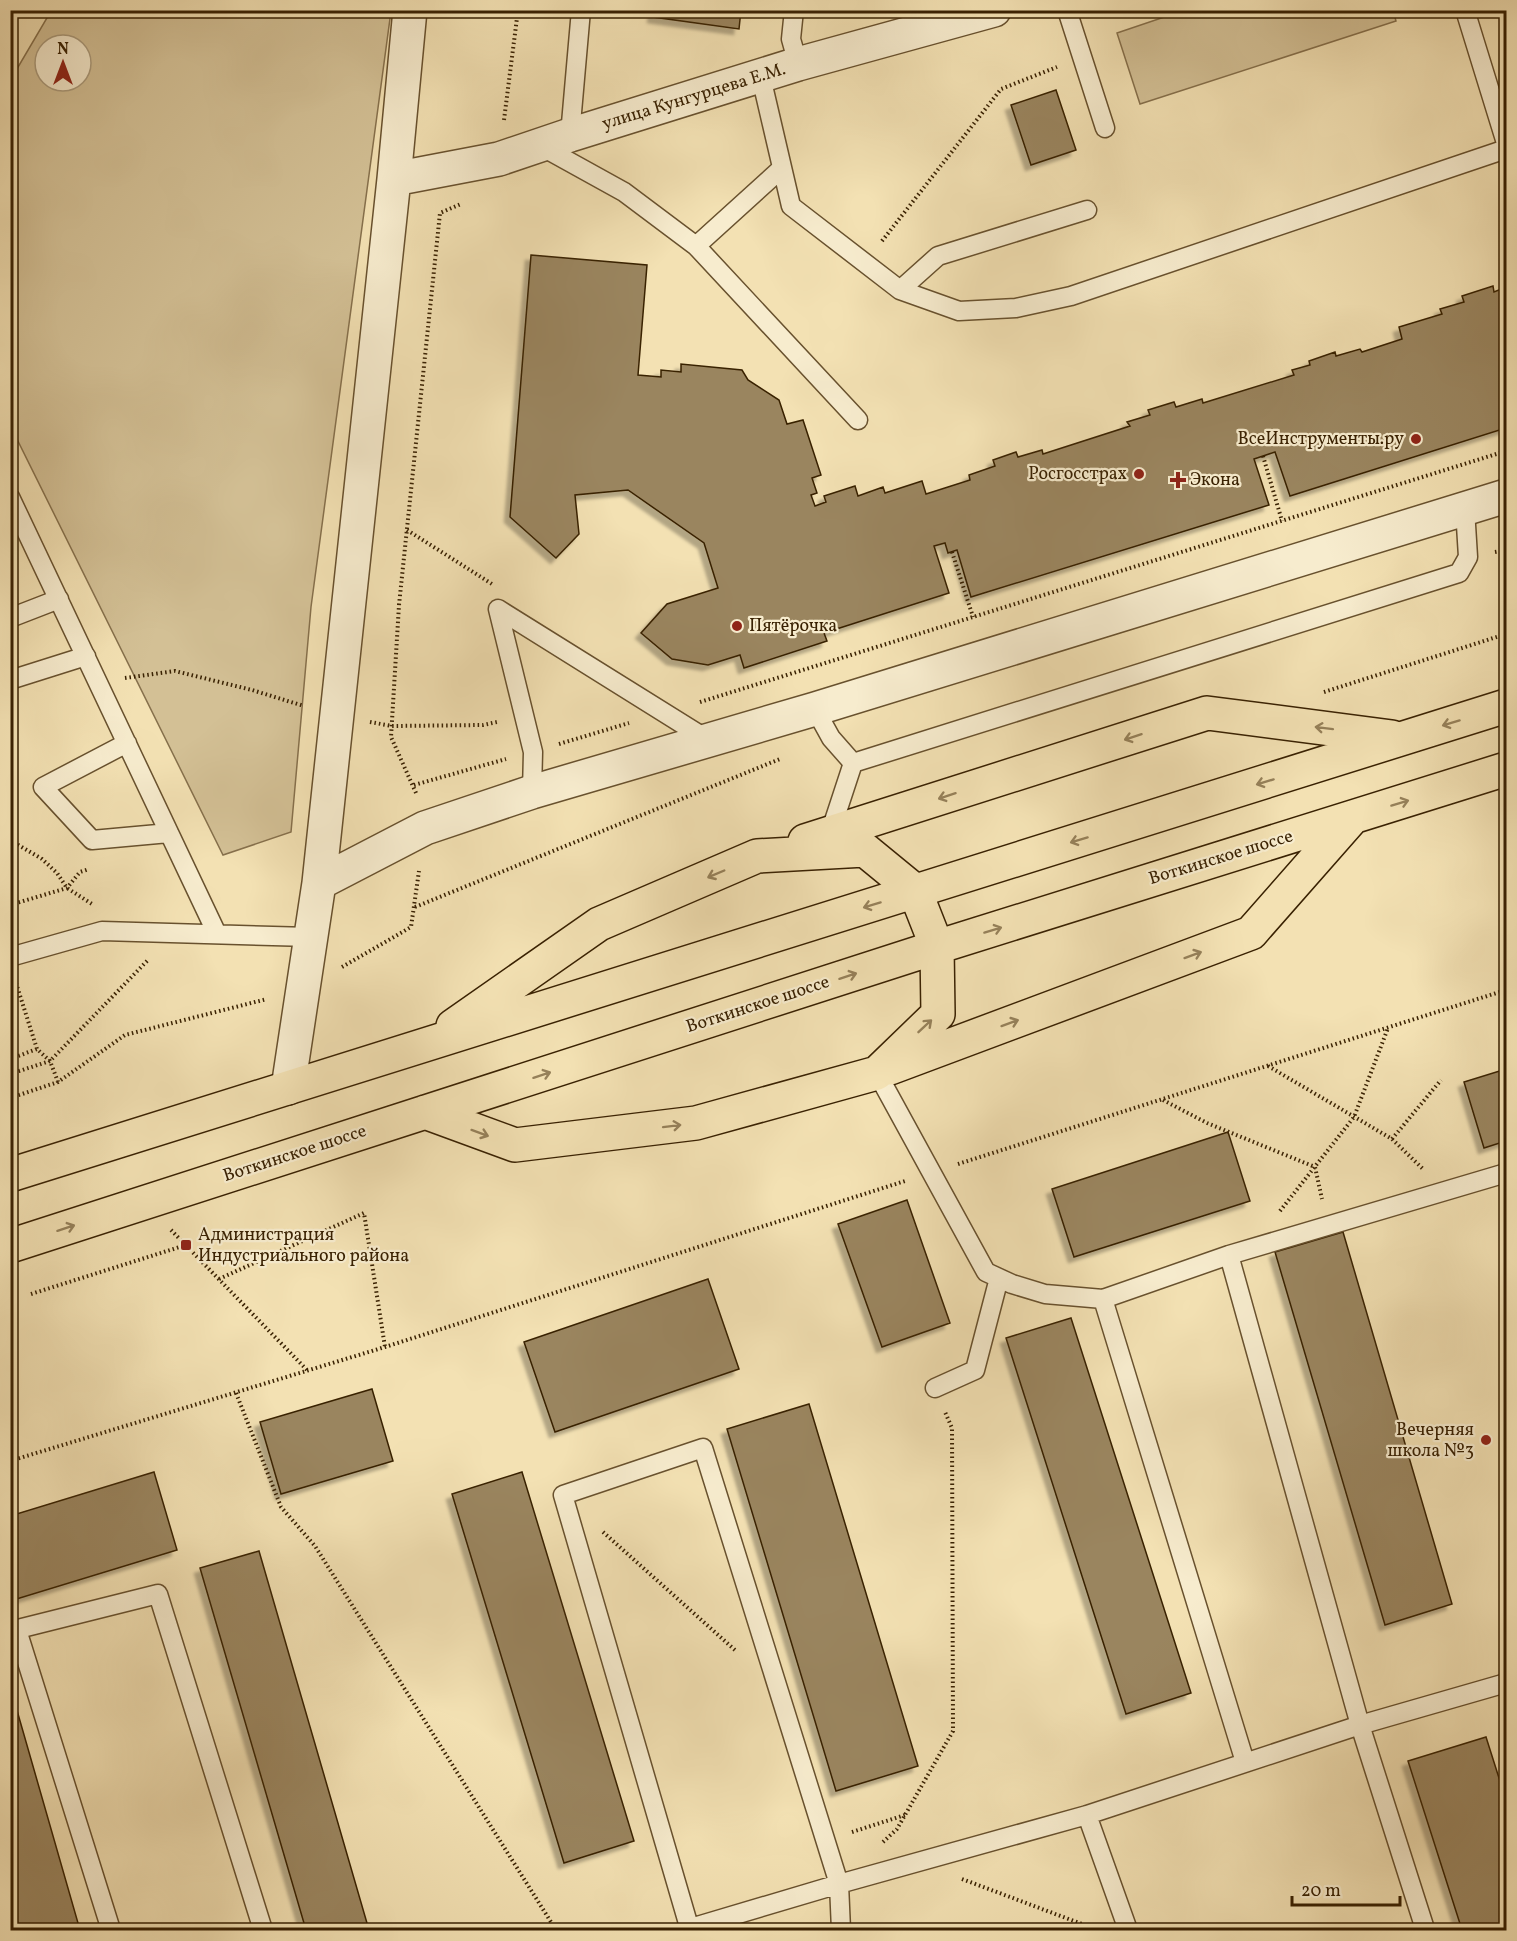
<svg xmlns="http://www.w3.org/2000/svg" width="1517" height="1941" viewBox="0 0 1517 1941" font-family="Vollkorn,serif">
  <defs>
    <filter id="shadow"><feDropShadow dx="-5.5" dy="5.5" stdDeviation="1.5" flood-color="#0004"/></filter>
  </defs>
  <rect width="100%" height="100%" fill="#f3e1b3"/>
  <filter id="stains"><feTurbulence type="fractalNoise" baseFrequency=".00333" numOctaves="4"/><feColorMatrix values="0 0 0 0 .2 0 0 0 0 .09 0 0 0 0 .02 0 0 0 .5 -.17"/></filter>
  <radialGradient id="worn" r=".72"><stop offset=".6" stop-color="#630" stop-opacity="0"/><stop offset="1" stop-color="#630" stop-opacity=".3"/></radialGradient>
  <path fill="#d3c095" stroke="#86704c" stroke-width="1.5" fill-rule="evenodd" d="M1185,10H1393L1396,21L1140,104L1117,33Z
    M51,11H391L311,607L291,832L223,855L11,427V79ZM45,45H81V81H45Z"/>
  <path fill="#9a855e" stroke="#392102" stroke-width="1.5" filter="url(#shadow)" d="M654,10H741L739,29L653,17Z
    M1056,90L1076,150L1031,165L1011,105Z
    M531,255L647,265L638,375L661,377V370L681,372V364L742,370L748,380L779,400L787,424L803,420L821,475L812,478L817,493L811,495L815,506L826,502L824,496L855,486L858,496L883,487L885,493L922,481L926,494L970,480L969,475L995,466L993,460L1016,452L1018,457L1042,450L1043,454L1130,426L1127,422L1150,415L1148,410L1174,402L1176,407L1202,399L1203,403L1294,375L1292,370L1310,365L1309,361L1335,352L1336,356L1360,349L1362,352L1402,339L1399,327L1442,314L1440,309L1464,302L1462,296L1493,286L1494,292L1506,287V428L1290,496L1275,452L1254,459L1269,505L971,597L957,550L948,553L945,543L934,546L949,593L824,633L827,641L744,668L740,655L708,665L672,659L641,633L667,604L718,588L704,543L628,490L575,495L579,534L556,558L510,517Z
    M1506,1069V1141L1484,1148L1464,1082Z
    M1228,1132L1250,1201L1074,1257L1052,1189Z
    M907,1200L950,1323L882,1347L838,1224Z
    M1343,1232L1452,1604L1385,1625L1275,1252Z
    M708,1279L739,1369L555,1432L524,1342Z
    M1071,1318L1191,1693L1126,1714L1006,1338Z
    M372,1389L393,1461L281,1494L260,1422Z
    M809,1404L918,1766L836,1791L727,1429Z
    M154,1472L177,1550L10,1601V1516Z
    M522,1472L634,1841L564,1863L452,1494Z
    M259,1551L369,1930H306L200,1568Z
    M10,1686L80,1930H20L10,1898Z
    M1486,1737L1506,1800V1924L1487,1930H1462L1408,1761Z"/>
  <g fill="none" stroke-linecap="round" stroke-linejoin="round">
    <g stroke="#68512e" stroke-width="21">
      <path id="service" d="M794,10L791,39L798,64
        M1067,10L1105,128
        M1465,10L1506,143
        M761,77L791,206L900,290L959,311L1016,308L1071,296L1506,149
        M570,135L581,10
        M539,145L624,192L696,246L858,420
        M696,246L782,168
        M900,290L938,256L1087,210
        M10,497L217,934
        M10,618L59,599
        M10,680L86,656
        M815,709L831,738L853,763L1459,573L1468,557L1465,509
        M127,743L43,787L92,840L169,833
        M532,792L533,752L498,609L708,740
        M830,833L853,763
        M10,957L102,931L310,937
        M877,1073L986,1272L1012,1284L1045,1294L1103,1299
        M1229,1255L1506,1173
        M935,1388L975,1370L999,1278
        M17,1630L111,1930
        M10,1631L158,1594L263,1930
        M1245,1762L1103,1299L1229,1255L1360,1725L1425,1929
        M1087,1815L1128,1930
        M684,1930L839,1884L1087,1815L1360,1725L1506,1683
        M690,1930L563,1495L703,1448L839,1884L841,1930"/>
    </g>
    <g stroke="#68512e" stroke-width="36">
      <path id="minor" d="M394,179L499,159L570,135L798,64L994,10
        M319,883L425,828L532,792L815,709L1506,496
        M288,1088L319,883L394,179L410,10"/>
    </g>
    <g stroke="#392102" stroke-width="36">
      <path id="primary" d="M805,841L1207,713L1392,737
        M890,1068L1251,933L1352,818
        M425,1112L515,1145L696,1123L877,1073L938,1014L937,947L915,891L865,850L757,856L599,924L453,1026
        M10,1175L1506,706
        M10,1246L937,947L1506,769"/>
    </g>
    <path stroke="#392102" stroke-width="4" stroke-dasharray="1.5 3" stroke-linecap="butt" d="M504,120L518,10
      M882,241L1001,89L1057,67
      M1263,456L1282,521
      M407,530L492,584
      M952,552L973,617
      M1495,552L1506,550
      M125,678L175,671L252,690L304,706
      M1324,692L1506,634
      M700,702L1506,451
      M370,722L392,726L483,725L497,722
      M559,744L629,723
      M414,785L506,759
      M416,793L391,737L399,605L440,213L461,204
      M10,840L42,859L57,873L67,888L92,904
      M10,905L67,888L80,872L89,869
      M415,907L780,759
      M342,967L411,927L419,871
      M16,983L37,1049L50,1061L58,1082
      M10,1059L37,1049
      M1268,1066L1392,1139L1423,1169
      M10,1074L50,1061L148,960
      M10,1098L58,1082L125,1035L267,999
      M1163,1100L1207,1123L1315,1167L1322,1199
      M1392,1139L1441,1080
      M958,1164L1506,990
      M1280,1211L1354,1117L1388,1028
      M171,1230L308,1371
      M219,1279L364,1213L385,1347
      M31,1294L186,1245
      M236,1393L281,1507L315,1546L556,1930
      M10,1461L385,1347L905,1181
      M603,1532L736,1651
      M852,1832L905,1815
      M883,1842L897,1829L953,1731L952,1428L945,1412
      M962,1879L1098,1930"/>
    <use href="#service" stroke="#f7ecce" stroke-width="18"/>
    <use href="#minor" stroke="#f7ecce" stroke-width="33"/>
    <use href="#primary" stroke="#f3e1b3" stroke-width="33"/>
  </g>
  <defs><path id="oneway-shaft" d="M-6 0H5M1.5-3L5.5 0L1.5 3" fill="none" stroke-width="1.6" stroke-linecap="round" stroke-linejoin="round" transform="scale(1.5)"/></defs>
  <g stroke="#96815a">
    <use href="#oneway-shaft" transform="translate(1451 723) rotate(163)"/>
    <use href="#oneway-shaft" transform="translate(1324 728) rotate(-173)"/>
    <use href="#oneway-shaft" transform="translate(1133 737) rotate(162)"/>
    <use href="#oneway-shaft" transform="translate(1265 782) rotate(163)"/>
    <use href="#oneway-shaft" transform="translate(947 796) rotate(162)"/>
    <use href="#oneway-shaft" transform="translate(1400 803) rotate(-17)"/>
    <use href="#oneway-shaft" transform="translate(1079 840) rotate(163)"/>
    <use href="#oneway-shaft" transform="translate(716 874) rotate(157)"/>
    <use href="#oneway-shaft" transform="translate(872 905) rotate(163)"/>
    <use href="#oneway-shaft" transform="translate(993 930) rotate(-17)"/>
    <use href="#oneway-shaft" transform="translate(1193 955) rotate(-20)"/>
    <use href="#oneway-shaft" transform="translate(848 976) rotate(-18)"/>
    <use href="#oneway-shaft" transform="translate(1010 1023) rotate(-20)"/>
    <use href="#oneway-shaft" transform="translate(925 1026) rotate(-43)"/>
    <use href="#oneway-shaft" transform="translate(542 1075) rotate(-18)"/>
    <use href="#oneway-shaft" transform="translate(672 1126) rotate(-7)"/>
    <use href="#oneway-shaft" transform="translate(480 1133) rotate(20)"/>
    <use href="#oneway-shaft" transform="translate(66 1228) rotate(-18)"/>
  </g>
  <g fill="#8f2418" stroke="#f7ecce" stroke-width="2">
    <circle cx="1416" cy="439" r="6"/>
    <circle cx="1139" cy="474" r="6"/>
    <path d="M1175 471h6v6h6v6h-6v6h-6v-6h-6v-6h6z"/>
    <circle cx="737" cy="626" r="6"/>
    <rect x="180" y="1239" width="12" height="12" rx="3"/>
    <circle cx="1486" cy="1440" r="6"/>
  </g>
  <g text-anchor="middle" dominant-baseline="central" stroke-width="4.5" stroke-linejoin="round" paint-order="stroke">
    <g font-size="18" fill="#392102" stroke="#f7ecce">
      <text transform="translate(694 97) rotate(-17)">улица Кунгурцева Е.М.</text>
      <text transform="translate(1221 858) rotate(-17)">Воткинское шоссе</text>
      <text transform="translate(758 1005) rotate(-18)">Воткинское шоссе</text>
      <text transform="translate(295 1154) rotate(-18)">Воткинское шоссе</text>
    </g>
    <g font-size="18" fill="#392102" stroke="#f7ecce" text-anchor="end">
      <text x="1404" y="439">ВсеИнструменты.ру</text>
      <text x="1127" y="474">Росгосстрах</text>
      <text x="1190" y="480" text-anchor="start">Экона</text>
      <text x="749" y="626" text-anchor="start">Пятёрочка</text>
      <text x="198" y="1235" text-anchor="start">Администрация<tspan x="198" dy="21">Индустриального района</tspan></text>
      <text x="1474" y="1430">Вечерняя<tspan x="1474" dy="21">школа №3</tspan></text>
    </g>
  </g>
  <rect width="1517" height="1941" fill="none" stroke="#f3e1b3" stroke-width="36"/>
  <rect x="12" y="12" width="1493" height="1917" fill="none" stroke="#392102" stroke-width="3"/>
  <rect x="18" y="18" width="1481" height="1905" fill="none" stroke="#392102" stroke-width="1.5"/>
  <g transform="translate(63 63)"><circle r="28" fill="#f7ecce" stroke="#ab9b7c" stroke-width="1.5"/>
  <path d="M0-4.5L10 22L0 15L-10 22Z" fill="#8f2418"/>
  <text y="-9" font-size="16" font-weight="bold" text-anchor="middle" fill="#392102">N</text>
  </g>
  <path d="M1292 1896v9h108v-9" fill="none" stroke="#392102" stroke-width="3"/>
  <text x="1301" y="1896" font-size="18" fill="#392102" stroke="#f7ecce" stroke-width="4.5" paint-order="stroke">20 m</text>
  <rect width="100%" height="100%" filter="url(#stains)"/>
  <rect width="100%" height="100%" fill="url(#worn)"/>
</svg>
